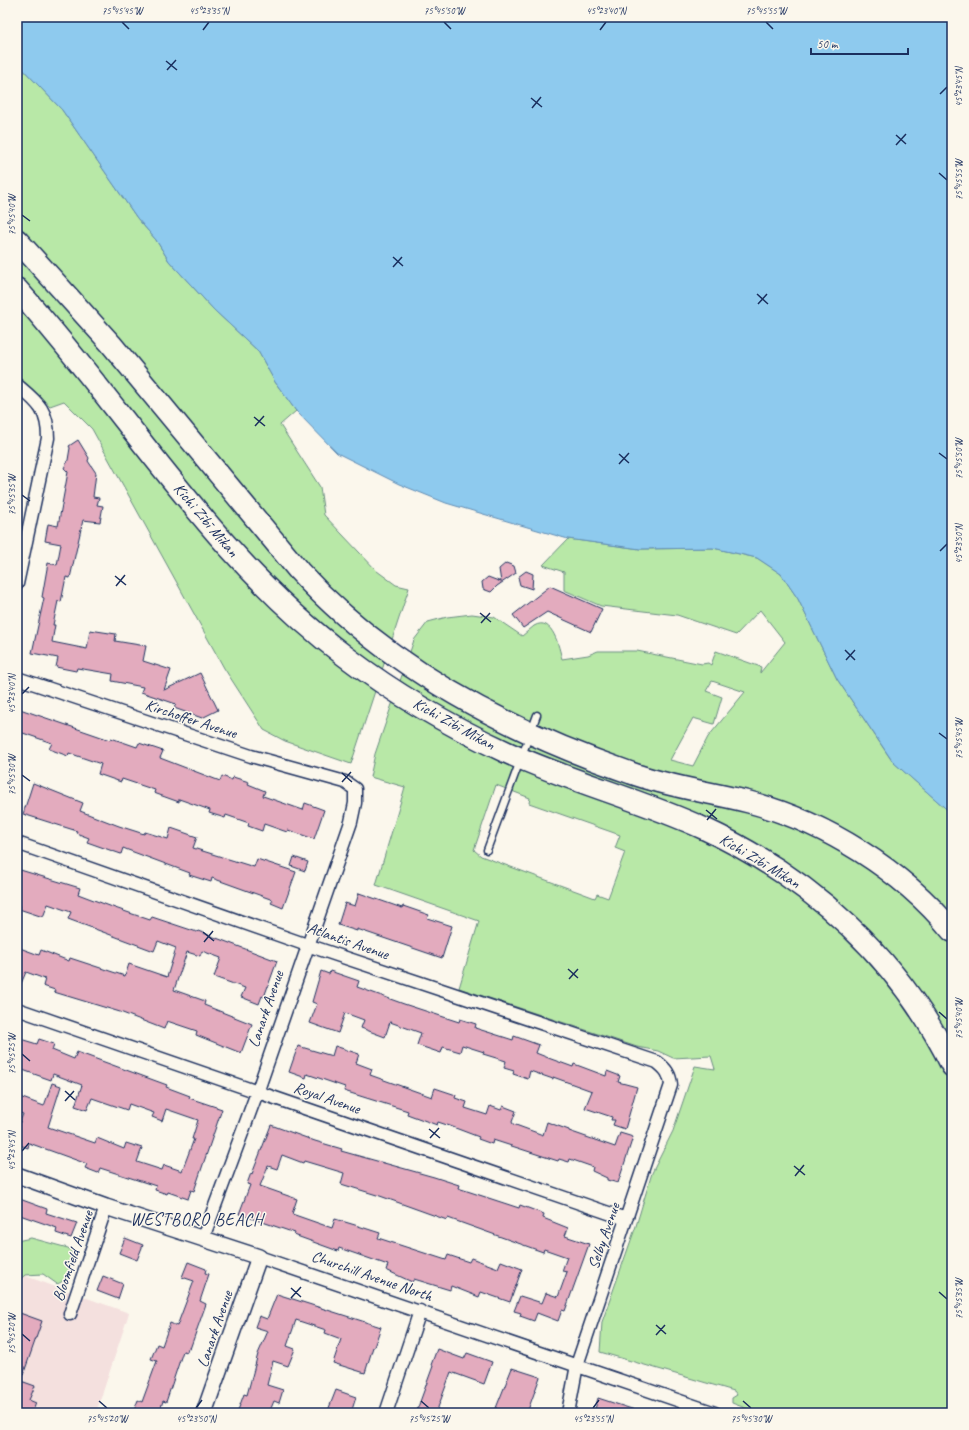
<svg xmlns="http://www.w3.org/2000/svg" width="969" height="1430" viewBox="0 0 969 1430" font-family="Caveat,sans-serif">
  <rect width="100%" height="100%" fill="#fbf7ec"/>
  <filter id="ink" filterUnits="userSpaceOnUse"><feTurbulence type="fractalNoise" baseFrequency=".025" numOctaves="2"/><feDisplacementMap in="SourceGraphic" scale="8" xChannelSelector="R" yChannelSelector="G"/><feConvolveMatrix kernelMatrix="1 2 1 2 8 2 1 2 1" color-interpolation-filters="sRGB"/></filter>
  <g filter="url(#ink)">
    <path fill="#f4e0de" d="M17,1273L129,1313L96,1413H17Z"/>
    <path fill="#b8e8a7" stroke="#6a8c82" fill-rule="evenodd" d="M17,63L62,110L137,218L156,240L169,261L214,310L258,351L275,382L296,411L280,425L320,487L324,515L377,571L396,585L409,588L351,764L285,741L264,730L224,668L92,429L64,401L50,406L17,378Z
      M568,539L640,549L713,548L757,558L781,574L798,599L837,679L892,761L952,814V1413H758L732,1403V1398L737,1395L734,1391L600,1352L602,1322L636,1226L652,1173L673,1131L695,1066L715,1069L711,1056L673,1058L658,1051L637,1047L459,988L479,921L376,885L405,787L370,777L375,754L414,640L428,622L447,617L472,614L494,617L522,636C526,633 530,629 534,626C553,615 559,648 562,659L588,655L598,651H637L702,664L708,663L711,665L716,651L761,667L760,673L785,642L760,610L736,635L677,615L601,606L564,590V572L543,565ZM712,681L745,692L708,737L693,766L670,760L693,718L714,724L722,697L706,691ZM496,785L530,798L529,803L620,835L615,848L625,852L608,898L597,894L595,898L481,856L474,850Z
      M31,1238L68,1248L71,1251C72,1262 70,1280 57,1284L43,1274L25,1275L18,1281L17,1288V1241Z"/>
    <path fill="#8ecaee" stroke="#608cb4" d="M17,17H952V814L893,762L837,679L798,599L781,574L757,558L713,548L640,549L568,539L446,503L399,484L337,453L296,411L275,382L258,351L214,310L169,261L156,240L137,218L62,110L17,63Z"/>
    <path fill="#e3abbe" stroke="#1b2f5e" d="M78,440L89,458L88,461L96,473L93,497L99,498L97,505L103,506L100,522L83,520L70,578L66,577L61,602L58,601L53,625H55L52,642L87,649L90,630L116,634L115,641L146,646L143,661L171,670L164,690L200,673L218,710L202,718L174,708L176,704L141,692L143,687L112,681L113,674L77,668L76,671L56,667L58,658L32,653L44,598L42,597L48,563L57,565L61,544L45,541L48,524L58,526L68,472L64,468L68,460L70,448L69,446Z
      M506,563L514,566L516,573L497,586L491,592L483,589L482,582L488,577L501,582L499,569Z
      M526,571L533,574L532,589L520,585L518,577Z
      M550,586L602,609L591,632L547,612L523,628L513,615Z
      M17,708L110,740L111,738L137,747L139,743L163,751L160,758L220,781L222,776L232,780L233,777L249,782L248,784L265,791L263,796L303,810L305,803L324,810L314,839L288,830L287,832L264,824L262,831L248,826L249,823L226,815L225,818L209,813L210,810L179,799V802L154,793L155,790L122,779L121,782L98,774L101,764L69,753L68,756L49,749L52,743L17,731Z
      M33,783L83,803L80,811L119,826L144,834L145,832L168,839L171,828L197,837L193,848L254,867L257,859L296,872L283,908L271,903L273,900L212,878L211,882L189,875L190,873L128,850L123,848L121,854L87,842L89,838L76,833L77,831L23,814Z
      M294,857L308,862L305,871L291,866Z
      M17,869L80,888L78,894L115,908L150,920L152,917L197,932L198,931L277,961L264,997L262,996L259,1004L241,997L245,988L214,977L221,958L202,951L200,956L187,952L174,990L205,1001L204,1005L252,1024L241,1053L196,1035L197,1031L167,1021L164,1029L120,1012L54,992L55,990L43,986L45,979L26,972L17,993V947L39,955L41,950L69,961L70,958L125,976L129,964L167,977L176,948L158,941L154,951L68,919L71,912L48,904L43,917L19,909L20,906L17,905Z
      M359,893L402,908L403,906L429,915L427,918L452,926L442,958L357,929V931L338,925L345,903L355,906Z
      M321,971L329,974L330,971L359,981L357,987L404,1004L459,1022L460,1019L476,1024L475,1028L513,1040L514,1036L539,1045L536,1053L551,1059L573,1067L574,1064L606,1076L607,1071L620,1076L618,1082L637,1087L625,1129L613,1125L615,1120H611L612,1117L585,1108L592,1091L553,1077V1079L530,1071L528,1079L513,1074L514,1071L504,1068L506,1061L483,1054L484,1052L462,1045L460,1052L443,1047L441,1053L417,1045L421,1033L390,1022L385,1037L361,1028L364,1020L345,1013L338,1033L310,1023L317,1004L312,1002Z
      M17,1038L37,1044L39,1039L54,1044L52,1050L74,1059L77,1052L167,1085L166,1087L190,1096L189,1098L222,1109L194,1191L191,1190L188,1199L168,1192L167,1194L155,1190L156,1186L100,1168L98,1173L85,1168L87,1164L29,1143L28,1148L17,1144V1130L23,1114L17,1112V1096L44,1106L52,1083L61,1086L48,1127L95,1143L97,1138L124,1149L126,1143L142,1148L137,1162L162,1170L164,1165L182,1171L194,1139H192L198,1120L166,1109L162,1121L152,1117L154,1113L129,1104L127,1110L92,1098L87,1110L75,1106L82,1085L53,1074L51,1080L17,1068Z
      M298,1046L332,1056L335,1046L359,1054L356,1063L372,1069L370,1075L432,1097L435,1088L456,1095L455,1098L467,1102L465,1108L487,1115L490,1106L501,1110L503,1106L516,1111L512,1122L513,1124L543,1135L547,1122L569,1130V1131L615,1147L620,1133L633,1137L618,1183L607,1180V1178L592,1171L593,1167L570,1159L569,1162L559,1159L558,1161L493,1140L492,1144L478,1139L479,1137L450,1126L438,1122L437,1125L407,1114L408,1111L344,1091L345,1087L307,1074L306,1078L289,1072Z
      M271,1125L315,1141L342,1149L341,1151L434,1177L459,1185L458,1188L519,1208L520,1205L544,1214L543,1218L568,1228L565,1236L589,1244L565,1311L562,1310L558,1321L537,1313L534,1321L520,1316L521,1313L514,1311L520,1296L542,1303L546,1293L558,1297L567,1272L562,1271L567,1257L544,1249L543,1252L448,1218L447,1220L380,1196L341,1184L344,1173L304,1161L303,1163L282,1155L277,1169L268,1166L260,1186L297,1199L292,1214L332,1228L335,1219L355,1225L380,1233L378,1238L446,1260L448,1255L469,1262L471,1258L498,1268L501,1261L522,1269L510,1302L481,1292L479,1297L451,1286L450,1290L414,1279L412,1282L386,1270L388,1265L339,1248L338,1251L294,1235L295,1233L239,1214L250,1185L247,1184L251,1173L252,1174Z
      M17,1198L47,1209L46,1213L77,1223L71,1238L56,1233L57,1228L17,1214Z
      M125,1238L143,1245L137,1260L119,1253Z
      M188,1262L206,1269L205,1273L209,1274L200,1301L206,1304L190,1349L188,1348L187,1352L183,1351L166,1402L163,1401L159,1413H133L138,1400L142,1402L157,1361L151,1359L157,1344L162,1346L170,1323L177,1326L194,1281L182,1277Z
      M103,1276L123,1284L118,1299L97,1291Z
      M277,1294L381,1327L374,1347H373L365,1373L333,1363L341,1339L325,1333L326,1330L296,1320L287,1346L295,1349L288,1366L273,1361L267,1385L283,1390L279,1403L274,1401L269,1413H237L244,1394L247,1395L258,1354L268,1331L255,1327L259,1316L267,1319Z
      M17,1312L42,1321L21,1381L35,1386L29,1400L36,1403L32,1413H17Z
      M437,1349L464,1359L467,1353L492,1362L484,1384L451,1372L436,1413H425L417,1410L433,1366L431,1365Z
      M512,1368L540,1377L527,1413H494Z
      M336,1390L356,1397L351,1413H327Z
      M598,1398L638,1411V1413H594Z"/>
    <g fill="none" stroke-linecap="round" stroke-linejoin="round">
      <g stroke="#1b2f5e" stroke-width="9">
        <path id="service" d="M487,850L537,715"/>
      </g>
      <g stroke="#1b2f5e" stroke-width="15">
        <path id="minor" d="M17,385C37,402 48,409 48,438L17,584
          M17,678L251,756L345,782L355,789V803L351,822L258,1090L203,1238
          M17,843L307,945L657,1062C666,1069 670,1074 671,1085L577,1365L568,1413
          M17,1009L626,1219
          M259,1257L715,1413
          M70,1314L106,1207
          M386,1413L420,1311"/>
      </g>
      <g stroke="#1b2f5e" stroke-width="18">
        <path id="tertiary" d="M17,1175L106,1207L259,1257L204,1413"/>
      </g>
      <g stroke="#1b2f5e" stroke-width="24">
        <path id="trunk" d="M17,240L111,344L299,571C388,668 508,731 631,773C669,787 710,792 749,802C825,822 902,870 952,931
          M17,289C127,411 212,556 345,656C395,694 450,726 506,752C571,782 640,799 705,829C812,879 900,959 952,1066"/>
      </g>
      <use href="#service" stroke="#fbf7ec" stroke-width="6"/>
      <use href="#minor" stroke="#fbf7ec" stroke-width="12"/>
      <use href="#tertiary" stroke="#fbf7ec" stroke-width="15"/>
      <use href="#trunk" stroke="#fbf7ec" stroke-width="21"/>
    </g>
  </g>
  <path fill="none" stroke="#1b2f5e" stroke-width="1.5" d="M122,22L129,29M444,22L451,29M766,22L773,29M203,30L209,22M600,30L606,22M166,61L177,70M167,70L176,60M940,94L947,87M531,98L542,107M532,108L541,97M896,135L906,144M896,145L906,134M939,173L947,180M22,215L30,221M393,257L403,266M393,267L402,257M757,294L768,304M758,304L767,294M254,417L265,426M255,426L264,416M939,453L947,459M619,454L629,463M619,464L629,453M22,495L30,501M940,551L947,544M115,576L126,585M116,586L125,575M480,613L491,622M481,623L490,613M845,650L855,660M846,660L855,650M22,694L29,687M939,733L947,739M342,773L352,782M22,775L30,781M342,782L351,772M706,810L717,819M707,820L716,809M203,932L214,941M204,942L213,931M568,969L578,978M569,979L578,969M939,1012L947,1019M22,1054L30,1061M65,1091L75,1100M65,1101L74,1091M429,1129L440,1138M430,1138L439,1128M22,1151L29,1143M794,1166L805,1175M795,1176L804,1165M291,1288L301,1297M939,1292L947,1299M291,1298L301,1287M656,1325L666,1334M22,1334L30,1341M656,1335L665,1325M99,1401L107,1408M421,1401L429,1408M743,1401L751,1408M196,1408L202,1400M593,1408L599,1400"/>
  <g text-anchor="middle" dominant-baseline="central" stroke-width="3" stroke-linejoin="round" paint-order="stroke">
    <g font-size="16" fill="#1b2f5e" stroke="#fbf7ec">
      <text transform="translate(206 520) rotate(50)">Kichi Zībī Mīkan</text>
      <text transform="translate(191 719) rotate(18)">Kirchoffer Avenue</text>
      <text transform="translate(454 724) rotate(29)">Kichi Zībī Mīkan</text>
      <text transform="translate(760 861) rotate(31)">Kichi Zībī Mīkan</text>
      <text transform="translate(348 941) rotate(19)">Atlantis Avenue</text>
      <text transform="translate(266 1009) rotate(-71)">Lanark Avenue</text>
      <text transform="translate(327 1098) rotate(19)">Royal Avenue</text>
      <text transform="translate(604 1236) rotate(-71)">Selby Avenue</text>
      <text transform="translate(73 1256) rotate(-71)">Bloomfield Avenue</text>
      <text transform="translate(372 1276) rotate(19)">Churchill Avenue North</text>
      <text transform="translate(215 1329) rotate(-71)">Lanark Avenue</text>
    </g>
    <g font-size="17" letter-spacing="1" fill="#1b2f5e" stroke="#fbf7ec">
      <text x="197" y="1219">WESTBORO BEACH</text>
    </g>
  </g>
  <rect width="969" height="1430" fill="none" stroke="#fbf7ec" stroke-width="44"/>
  <path d="M811 48v6h97v-6" fill="none" stroke="#1b2f5e" stroke-width="2"/>
  <text x="817" y="48" font-size="12" fill="#1b2f5e" stroke="#fbf7ec" stroke-width="3" paint-order="stroke">50 m</text>
  <rect x="22" y="22" width="925" height="1386" fill="none" stroke="#1b2f5e" stroke-width="1.5"/>
  <g font-size="10" text-anchor="middle" fill="#1b2f5e">
    <text x="122" y="14">75°45'45"W</text>
    <text x="209" y="14">45°23'35"N</text>
    <text x="444" y="14">75°45'50"W</text>
    <text x="606" y="14">45°23'40"N</text>
    <text x="766" y="14">75°45'55"W</text>
    <text transform="translate(958 87) rotate(-90)" y="4">45°23'45"N</text>
    <text transform="translate(958 180) rotate(-90)" y="4">75°45'55"W</text>
    <text transform="translate(11 215) rotate(-90)" y="4">75°45'40"W</text>
    <text transform="translate(958 459) rotate(-90)" y="4">75°45'50"W</text>
    <text transform="translate(11 495) rotate(-90)" y="4">75°45'35"W</text>
    <text transform="translate(958 544) rotate(-90)" y="4">45°23'50"N</text>
    <text transform="translate(11 694) rotate(-90)" y="4">45°23'40"N</text>
    <text transform="translate(958 739) rotate(-90)" y="4">75°45'45"W</text>
    <text transform="translate(11 775) rotate(-90)" y="4">75°45'30"W</text>
    <text transform="translate(958 1019) rotate(-90)" y="4">75°45'40"W</text>
    <text transform="translate(11 1054) rotate(-90)" y="4">75°45'25"W</text>
    <text transform="translate(11 1151) rotate(-90)" y="4">45°23'45"N</text>
    <text transform="translate(958 1299) rotate(-90)" y="4">75°45'35"W</text>
    <text transform="translate(11 1334) rotate(-90)" y="4">75°45'20"W</text>
    <text x="107" y="1422">75°45'20"W</text>
    <text x="196" y="1422">45°23'50"N</text>
    <text x="429" y="1422">75°45'25"W</text>
    <text x="593" y="1422">45°23'55"N</text>
    <text x="751" y="1422">75°45'30"W</text>
  </g>
</svg>
